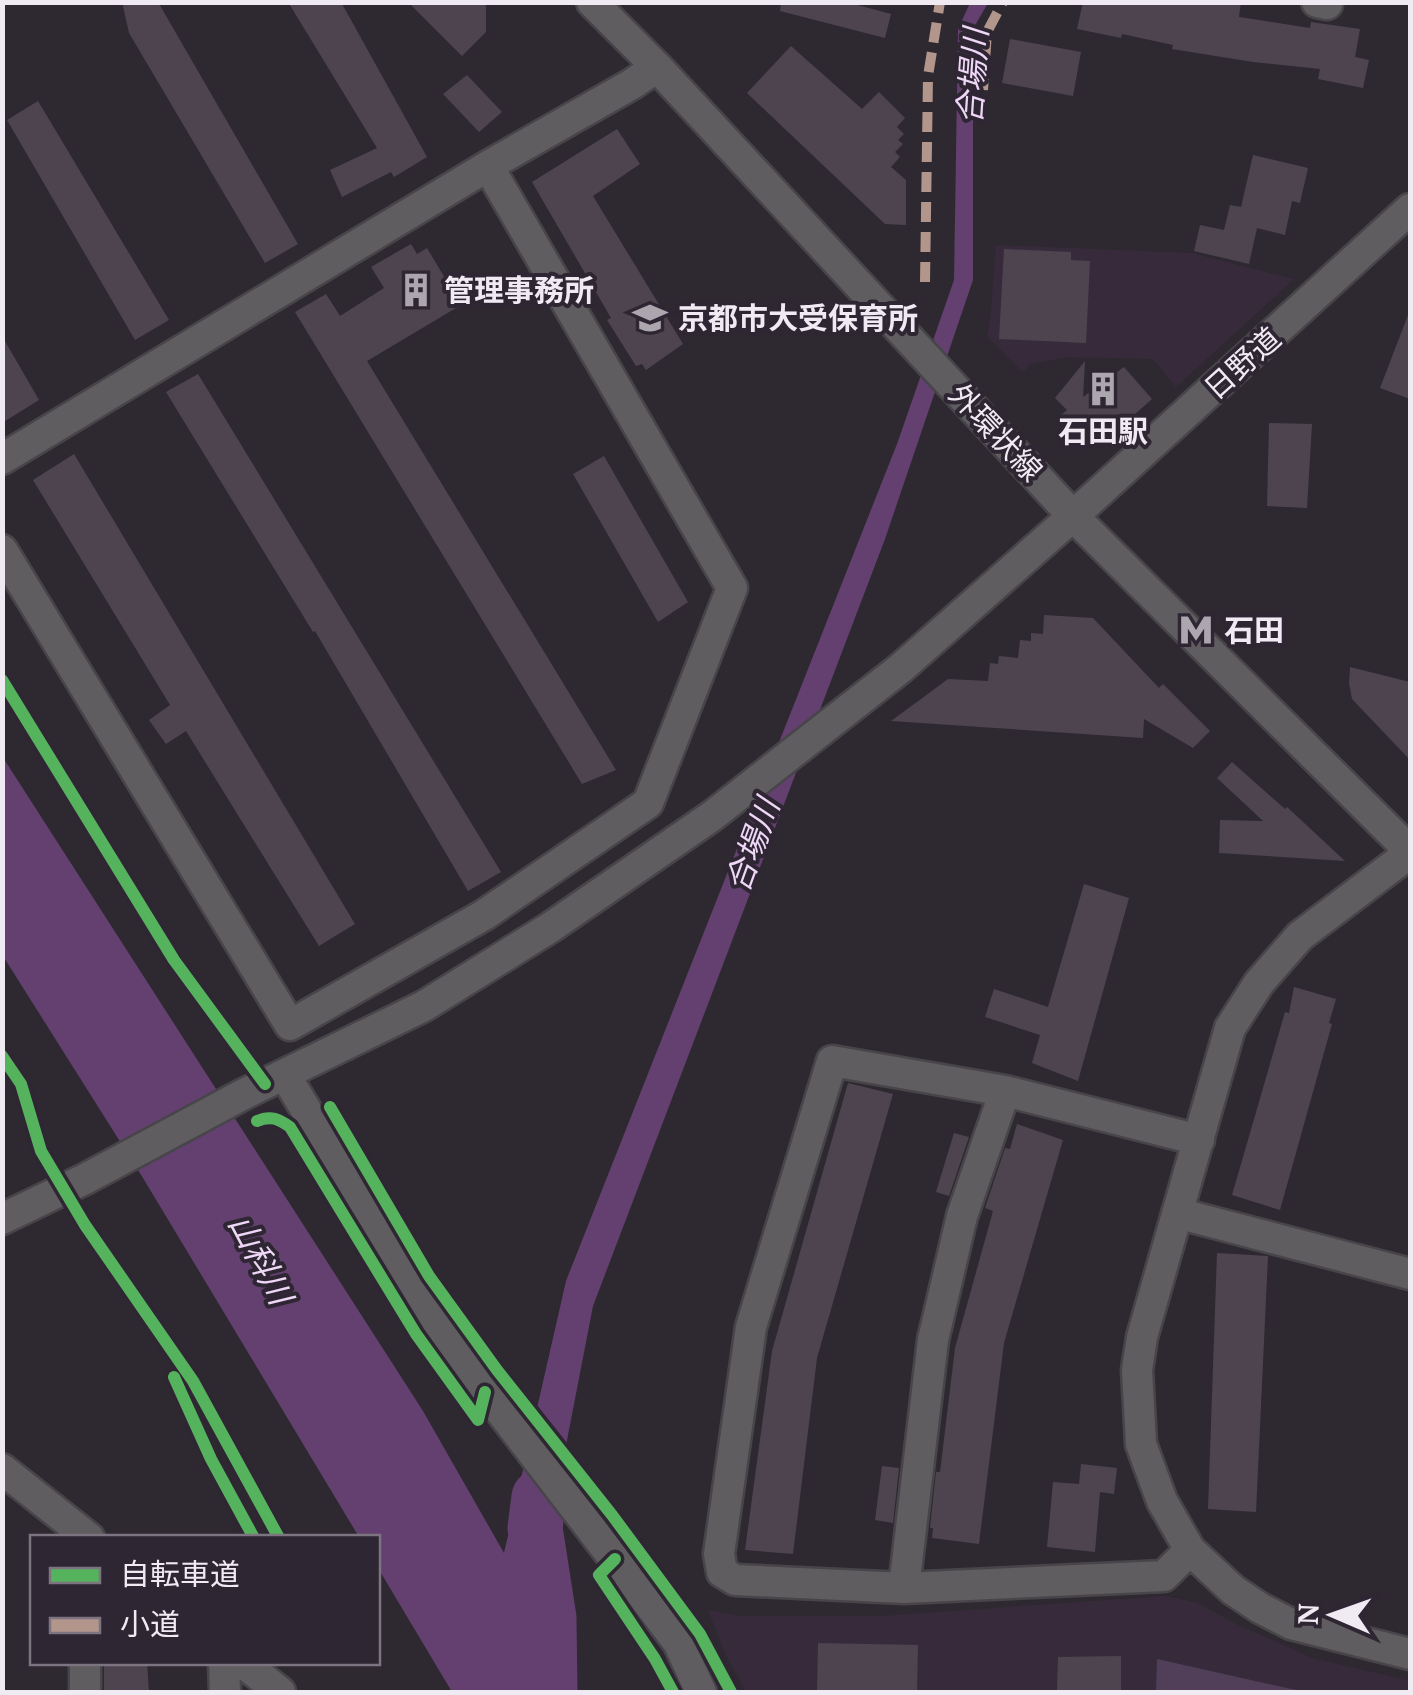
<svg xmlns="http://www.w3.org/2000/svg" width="1413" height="1695" viewBox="0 0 1413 1695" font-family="'PT Serif','Noto Sans JP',serif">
  <rect width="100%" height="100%" fill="#2e2930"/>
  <path fill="#372b3b" d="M996,245L1191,253L1294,279L1176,387L1153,359L1067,357L1031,364L1023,372L987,336L990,321Z
    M1165,1596L1198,1603L1232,1622L1312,1658L1410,1681V1692H746L724,1651L708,1610L741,1616H883Z"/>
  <path fill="#513e59" d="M1157,1659L1305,1692H1156Z"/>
  <path fill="#63406f" d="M970,3H988L973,29V280L885,539L593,1306L533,1616L568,1692H452L378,1568V1538L359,1537L143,1178L3,956L2,756L423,1411L504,1553L566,1281L897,444L954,280L958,29Z"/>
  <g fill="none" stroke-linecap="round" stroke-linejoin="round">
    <path stroke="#63406f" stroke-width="55" d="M539,1497L535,1528L549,1618L550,1692"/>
  </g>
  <path fill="#4d4450" d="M122,2H158L298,244L265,263L129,33Z
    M288,2H341L427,157L394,177L391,172L342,197L330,170L377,148Z
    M408,2H486V32L462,56Z
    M781,2H846L891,14L885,38L780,11Z
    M1083,2H1241L1239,17L1310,28L1311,22L1360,29L1355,57L1369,60L1363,88L1318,79L1320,69L1253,62L1172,49L1173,45L1122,34L1121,38L1077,29Z
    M1010,39L1081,52L1073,96L1002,83Z
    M791,46L862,109L879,92L905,118L897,127L904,134L898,140L903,144L895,152L900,157L891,167L906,180V225L885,224L747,93Z
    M467,75L502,112L479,132L443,94Z
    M38,101L169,320L135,340L7,120Z
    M617,129L640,164L593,196L683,344L646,370L642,364L636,366L607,320L611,318L532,182Z
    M1253,155L1308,168L1300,203L1292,201L1285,235L1257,228L1249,264L1194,251L1200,225L1224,230L1230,205L1241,207Z
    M411,244L417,254L427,248L461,305L367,361L616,770L582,784L295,312L326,294L340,316L384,288L371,267Z
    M1004,249L1071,252V260L1090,261L1086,343L999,339Z
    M1408,315H1410V399L1380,388Z
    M2,336L39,400L2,423Z
    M1085,361L1083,397L1124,367L1152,399L1125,423L1082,421V425L1078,420L1056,419L1067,410L1055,398Z
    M198,374L501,872L468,891L315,631L313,632L166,392Z
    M1269,423L1312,424L1307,508L1267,506Z
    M74,454L355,924L319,946L186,731L166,744L149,720L170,705L33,480Z
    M604,456L688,602L658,622L573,474Z
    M1044,615L1093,618L1159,688L1163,684L1210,731L1193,748L1144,719L1143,738L891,721L948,679L988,681L990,663L998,664L999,656L1018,658L1020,640L1031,641V633L1043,634Z
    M1350,667L1410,682V760L1352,699L1349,683Z
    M1232,762L1285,809L1287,807L1345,861L1219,853L1220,820L1263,821L1217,778Z
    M1084,884L1129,898L1078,1081L1032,1063L1040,1035L985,1017L994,989L1048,1007Z
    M1294,987L1336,999L1329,1023L1332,1024L1280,1210L1232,1195L1285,1012L1289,1013Z
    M848,1083L893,1094L817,1358L793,1554L745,1550L772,1351Z
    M1017,1124L1063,1140L1004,1343L979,1544L932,1538L933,1528H930L936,1472H940L955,1348L993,1211L985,1208L1005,1148L1010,1149Z
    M954,1133L969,1137L949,1196L936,1192Z
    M1217,1253L1268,1256L1256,1512L1208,1509Z
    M1081,1464L1117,1468L1114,1494L1100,1492L1095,1552L1047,1547L1053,1482L1079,1484Z
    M882,1466L899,1468L893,1523L875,1520Z
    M818,1643L918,1645L917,1692H817Z
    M1121,1656V1692H1057L1058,1657Z
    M104,1662H147L149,1692H104Z"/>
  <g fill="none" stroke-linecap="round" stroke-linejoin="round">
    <g stroke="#48454a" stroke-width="35">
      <path id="minor" d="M592,2L657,67L1073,516L1410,851
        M1317,2L1327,4V2
        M2,459L488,166L632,84L657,67
        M2,550L290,1025L484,915L648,803L732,588L488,166
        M1410,853L1300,936L1259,983L1230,1028L1142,1337L1137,1370L1141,1444L1162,1501L1190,1550L1233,1590L1260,1608L1291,1624L1410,1654
        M285,1075L439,1331L678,1642L701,1692
        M1177,1213L1410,1274
        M2,1219L85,1179L244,1094L424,1006L551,927L712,816L901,668L1073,516L1410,209
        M2,1469L89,1538
        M1190,1550L1164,1576L904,1588L735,1580L722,1572L719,1554L751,1327L832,1061L1005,1091L1199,1140
        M904,1588L933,1340L962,1216L1005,1091
        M85,1662V1692
        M224,1662L225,1692
        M242,1662L280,1692"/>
    </g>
    <use href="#minor" stroke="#5f5d60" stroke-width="30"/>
    <path stroke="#b2968c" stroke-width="10" stroke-dasharray="20 10" stroke-linecap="butt" d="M983,90L987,32L1003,2
      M925,282L928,76L940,2"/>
    <g stroke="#2f2633" stroke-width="19">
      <path id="cycleway" d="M2,680L174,960L265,1084
        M2,1056L21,1084L41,1151L85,1225L193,1381L279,1538
        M330,1107L429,1276L497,1370L612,1515L700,1634L731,1692
        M257,1121C271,1115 279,1119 290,1127L416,1334L478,1420L485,1392
        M174,1377L211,1459L254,1538
        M615,1559L599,1575L655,1659L673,1692"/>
    </g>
    <use href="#cycleway" stroke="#56b35d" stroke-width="12"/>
  </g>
  <defs>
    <g id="building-bare" transform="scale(2.7)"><path d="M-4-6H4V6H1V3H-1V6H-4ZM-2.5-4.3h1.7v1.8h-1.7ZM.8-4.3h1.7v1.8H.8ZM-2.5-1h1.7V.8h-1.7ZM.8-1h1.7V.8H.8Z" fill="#aca6af" stroke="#2f2633" stroke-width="2.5" paint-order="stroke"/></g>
    <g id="school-bare" transform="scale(2.7)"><path d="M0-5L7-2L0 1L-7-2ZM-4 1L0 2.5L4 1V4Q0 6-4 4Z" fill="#aca6af" stroke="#2f2633" stroke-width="2.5" paint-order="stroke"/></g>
    <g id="metro-bare" transform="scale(2.7)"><path d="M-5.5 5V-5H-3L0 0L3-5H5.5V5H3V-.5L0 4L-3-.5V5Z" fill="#aca6af" stroke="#2f2633" stroke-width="2.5" paint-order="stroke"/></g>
  </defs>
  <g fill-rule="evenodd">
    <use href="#building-bare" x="416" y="290"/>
    <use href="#school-bare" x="650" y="318"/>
    <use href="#building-bare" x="1103" y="389"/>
    <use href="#metro-bare" x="1196" y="630"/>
  </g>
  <g text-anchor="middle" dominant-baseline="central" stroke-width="8" stroke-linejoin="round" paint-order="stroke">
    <g font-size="30" font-weight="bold" fill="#f0eaf3" stroke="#2f2633" text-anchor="start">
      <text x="444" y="290">管理事務所</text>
      <text x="678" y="318">京都市大受保育所</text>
      <text x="1103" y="431" text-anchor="middle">石田駅</text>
      <text x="1224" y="630">石田</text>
    </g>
    <g font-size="30" fill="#f0eaf3" stroke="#2f2633">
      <text transform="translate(1242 363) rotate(-42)">日野道</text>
      <text transform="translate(996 432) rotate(47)">外環状線</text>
    </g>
    <g font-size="32" font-style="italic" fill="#efd7f7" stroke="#2f2633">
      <text transform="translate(972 76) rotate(-86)">合場川</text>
      <text transform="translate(752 845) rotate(-70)">合場川</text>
      <text transform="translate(261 1259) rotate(62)">山科川</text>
    </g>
  </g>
  <rect width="1413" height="1695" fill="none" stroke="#f0eaf3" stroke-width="10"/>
  <rect x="30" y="1535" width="350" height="130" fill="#2f2633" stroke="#7c7480" stroke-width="2.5"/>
  <rect x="50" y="1568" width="50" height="15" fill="#56b35d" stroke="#7c7480" stroke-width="2.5"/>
  <text x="120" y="1585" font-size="30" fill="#f0eaf3">自転車道</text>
  <rect x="50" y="1618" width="50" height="15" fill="#b2968c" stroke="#7c7480" stroke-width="2.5"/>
  <text x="120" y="1635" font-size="30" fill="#f0eaf3">小道</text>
  <g transform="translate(1333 1615) rotate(272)" stroke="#2f2633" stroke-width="8" paint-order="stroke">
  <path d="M0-8L18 38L0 25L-18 38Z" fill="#f0eaf3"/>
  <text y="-15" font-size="28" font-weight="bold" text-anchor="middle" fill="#f0eaf3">N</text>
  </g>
</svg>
